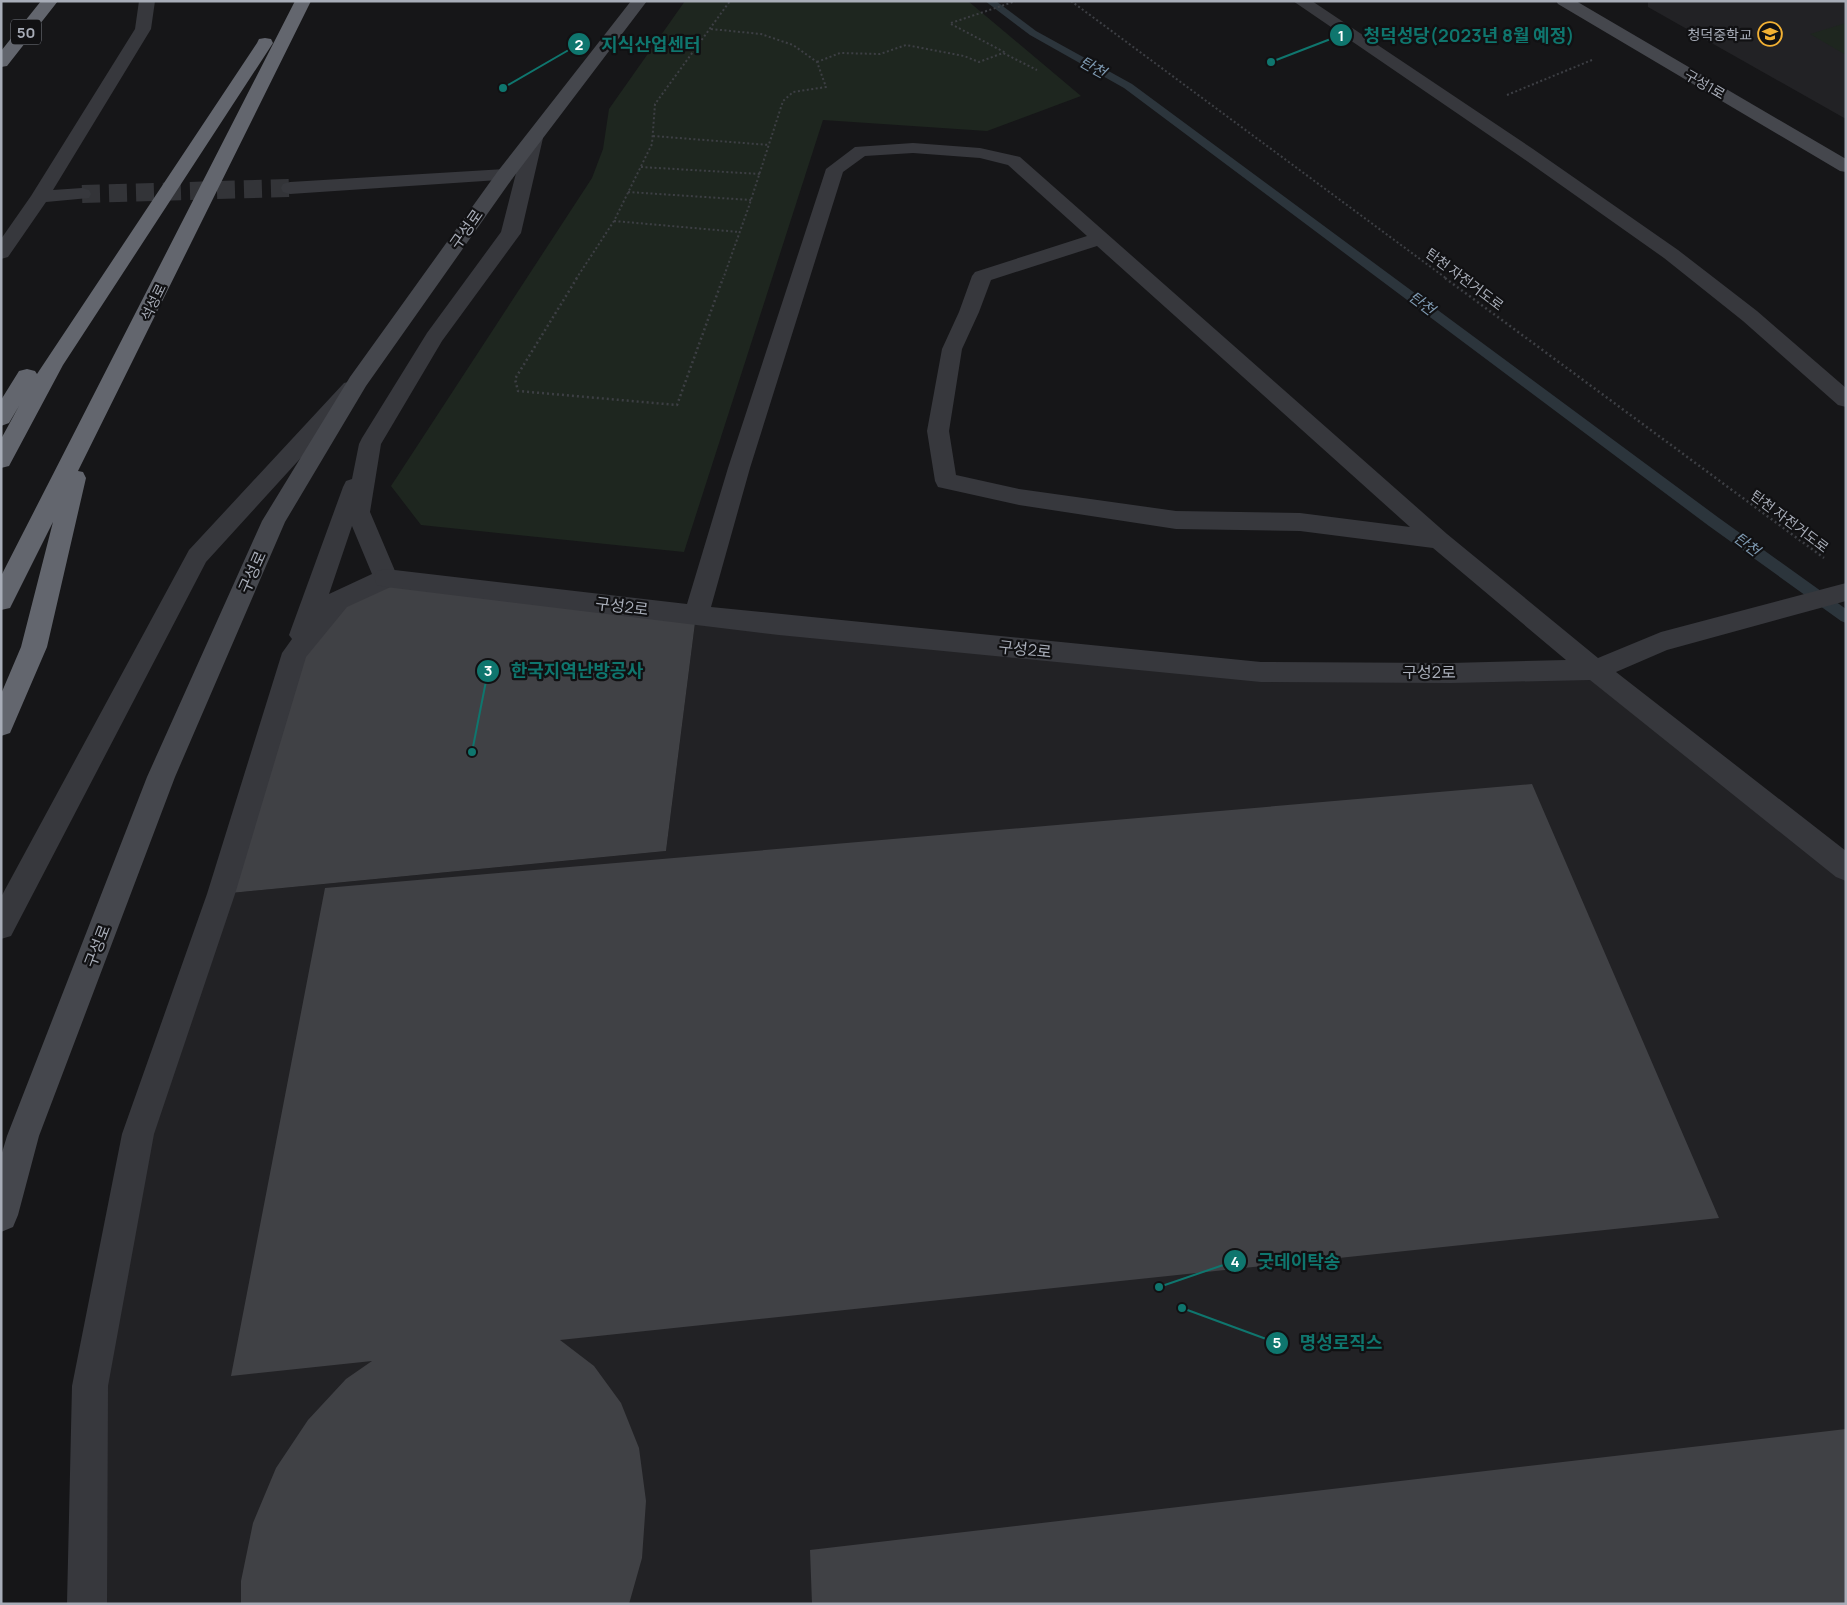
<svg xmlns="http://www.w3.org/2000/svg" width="1847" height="1605" viewBox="0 0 1847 1605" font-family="Manrope,'Noto Sans KR',sans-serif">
  <rect width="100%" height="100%" fill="#161618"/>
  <path fill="#222225" d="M1648,1H1846V119L1648,7Z
    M696,615L1261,672L1595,670L1846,868V1604H87L90,1386L138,1134L221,894L666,851Z"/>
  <path fill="#1e261f" d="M685,1H968L1081,96L987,131L823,120L684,552L421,525L391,486L592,178L603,149L609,109Z
    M1846,23V55L1810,34Z"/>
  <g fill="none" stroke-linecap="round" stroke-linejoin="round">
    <path fill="#2c353c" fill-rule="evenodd" d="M985,1H996L1036,31L1132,84L1719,518L1846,609V623L1841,621L1709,526L1124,88L1030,35Z"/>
  </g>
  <path fill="#404145" d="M386,578L696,615L666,851L221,894L295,653L338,600Z
    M1532,784L1719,1218L560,1340L594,1366L621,1403L639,1448L646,1501L642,1558L629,1604H241V1581L253,1523L276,1468L308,1420L346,1379L372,1361L231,1376L325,888Z
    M1846,1429V1604H812L810,1550Z"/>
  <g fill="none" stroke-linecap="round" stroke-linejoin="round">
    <path stroke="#333438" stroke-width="18" stroke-dasharray="18 9" stroke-linecap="butt" d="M82,194L290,188"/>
    <path stroke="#3d3f44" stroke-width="2" stroke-dasharray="2 2.5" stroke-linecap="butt" d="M1071,1L1447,279
      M951,23L1016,1
      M951,24L1006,53
      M711,29L761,34L793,45L817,62L826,87L793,92L783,101L749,206L723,279
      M817,62L840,53L880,54L906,45L964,56L979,62L1003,53L1037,70
      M1507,95L1592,60
      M653,136L769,145
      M641,167L760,174
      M628,192L751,200
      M614,221L739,232
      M576,279L614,221L652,144L655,104L730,1"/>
    <path stroke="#3d3f44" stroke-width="2.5" stroke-dasharray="2 3" stroke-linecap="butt" d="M577,278L515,379L518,391L677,405L723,278
      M1445,278L1824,558"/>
    <path fill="#37383d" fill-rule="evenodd" d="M534,133L540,134L543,138L521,233L442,341L381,444L370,512L398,578L395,585L347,607L306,657L235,894L154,1134L108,1386L107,1604H67L72,1386L122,1134L207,894L282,653L292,639L289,635L343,487L346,481L352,479L359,444L362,438L427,333L501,232L525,138L528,134ZM352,526L372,574L329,594Z
      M352,381L360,383L363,388L360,393L206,562L11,936L1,939V897L189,550L344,383Z"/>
    <path fill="#37383d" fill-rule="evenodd" d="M139,1H155L151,29L53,190L82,188L89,190L91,194L89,198L46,202L8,257L1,259V239L31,196L135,29Z
      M1293,1H1312L1533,149L1678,250L1757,311L1846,388V407L1838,405L1743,321L1664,258L1521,157Z
      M913,143L980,148L1020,157L1447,534L1598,658L1661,632L1846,583V601L1667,650L1616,672L1846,851V881L1836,877L1590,680L1450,683L1261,682L779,635L386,587L377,585L374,578L377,571L386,569L687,604L728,468L826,169L855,147ZM913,153L980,158L1008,165L1087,236L975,272L972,276L959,312L942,349L927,431L935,481L938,487L1019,505L1176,529L1300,531L1433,548L1566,660L1450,663L1261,662L711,607L750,468L843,172L865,156ZM1097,246L1410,527L1300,513L1176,511L1019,489L956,475L949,431L962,349L979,312L991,280Z
      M505,169L512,171L514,175L512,179L290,194L283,192L281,188L283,184L290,182Z"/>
    <path fill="#45474d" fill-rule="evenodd" d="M631,1H647L512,179L366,386L285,522L175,777L39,1136L18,1215L13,1227L1,1232V1156L7,1136L147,777L262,521L350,377L498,171Z
      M1556,1H1576L1846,159V172L1840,171L1558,4Z"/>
    <path fill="#63666e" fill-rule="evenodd" d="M41,1H58L7,66L1,67V51Z
      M295,1H311L78,471L83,472L86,478L47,647L10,733L1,736V694L21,647L53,522L10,608L1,610V576Z
      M265,38L271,39L273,43L63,365L9,466L1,468V439L19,406L9,423L1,426V400L19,371L27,369L35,371L37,374L257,43L259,39Z"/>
  </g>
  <defs>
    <g id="school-ring" transform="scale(1.25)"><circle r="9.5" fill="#111113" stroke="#f2b134" stroke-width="1.5"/><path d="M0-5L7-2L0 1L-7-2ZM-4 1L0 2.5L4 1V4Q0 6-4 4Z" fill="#f2b134"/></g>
  </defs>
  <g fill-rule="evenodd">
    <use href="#school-ring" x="1770" y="34"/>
  </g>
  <g text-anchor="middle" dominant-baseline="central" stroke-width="4.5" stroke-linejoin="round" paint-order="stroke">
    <g font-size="14" fill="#a8adb8" stroke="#111113" text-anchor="end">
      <text x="1752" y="34">청덕중학교</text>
    </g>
    <g font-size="14" fill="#a8adb8" stroke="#111113">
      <text transform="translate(1705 84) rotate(30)">구성1로</text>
      <text transform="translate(1465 279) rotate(37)">탄천 자전거도로</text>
      <text transform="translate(153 302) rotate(-64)">석성로</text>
      <text transform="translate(1790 521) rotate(37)">탄천 자전거도로</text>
    </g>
    <rect fill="#111113" stroke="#7b7e86" stroke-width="1" x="11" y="19.5" width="30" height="25" rx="4"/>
    <g font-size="15" font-weight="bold" fill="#a8adb8">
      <text x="26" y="32">50</text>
    </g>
    <g font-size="15" font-style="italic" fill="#7f9bb3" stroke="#111113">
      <text transform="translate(1093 67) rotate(29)">탄천</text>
      <text transform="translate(1422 303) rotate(37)">탄천</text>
      <text transform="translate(1747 544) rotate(37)">탄천</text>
    </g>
    <g font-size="16" fill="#a8adb8" stroke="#111113">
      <text transform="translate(466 229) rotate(-55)">구성로</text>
      <text transform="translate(252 572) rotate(-66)">구성로</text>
      <text transform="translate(622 606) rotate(7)">구성2로</text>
      <text transform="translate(1025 649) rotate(6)">구성2로</text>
      <text x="1429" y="672">구성2로</text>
      <text transform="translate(97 946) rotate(-69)">구성로</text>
    </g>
  </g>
  <path fill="none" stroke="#0f766e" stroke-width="2" d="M1271 62L1341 35M503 88L579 44M472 752L488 671M1159 1287L1235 1261M1182 1308L1277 1343"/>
  <g fill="#0f766e" stroke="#111113" stroke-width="2">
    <circle cx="1271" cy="62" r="5"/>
    <circle cx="503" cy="88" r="5"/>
    <circle cx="472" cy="752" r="5"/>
    <circle cx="1159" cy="1287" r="5"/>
    <circle cx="1182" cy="1308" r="5"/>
    <circle cx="1341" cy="35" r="12"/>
    <circle cx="579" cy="44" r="12"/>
    <circle cx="488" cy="671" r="12"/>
    <circle cx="1235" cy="1261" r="12"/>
    <circle cx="1277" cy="1343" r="12"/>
  </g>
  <g font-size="15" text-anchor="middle" font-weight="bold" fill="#fff">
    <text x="1341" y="41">1</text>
    <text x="579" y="50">2</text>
    <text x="488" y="676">3</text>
    <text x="1235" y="1267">4</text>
    <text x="1277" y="1348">5</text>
  </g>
  <g font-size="18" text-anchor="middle" font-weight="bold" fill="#0f766e" stroke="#111113" stroke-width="4.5" stroke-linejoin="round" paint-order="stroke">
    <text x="1469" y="42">청덕성당(2023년 8월 예정)</text>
    <text x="651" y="51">지식산업센터</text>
    <text x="577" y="677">한국지역난방공사</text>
    <text x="1299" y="1268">굿데이탁송</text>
    <text x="1341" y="1349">명성로직스</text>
  </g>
  <rect width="1847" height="1605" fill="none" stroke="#a8adb8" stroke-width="5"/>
</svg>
